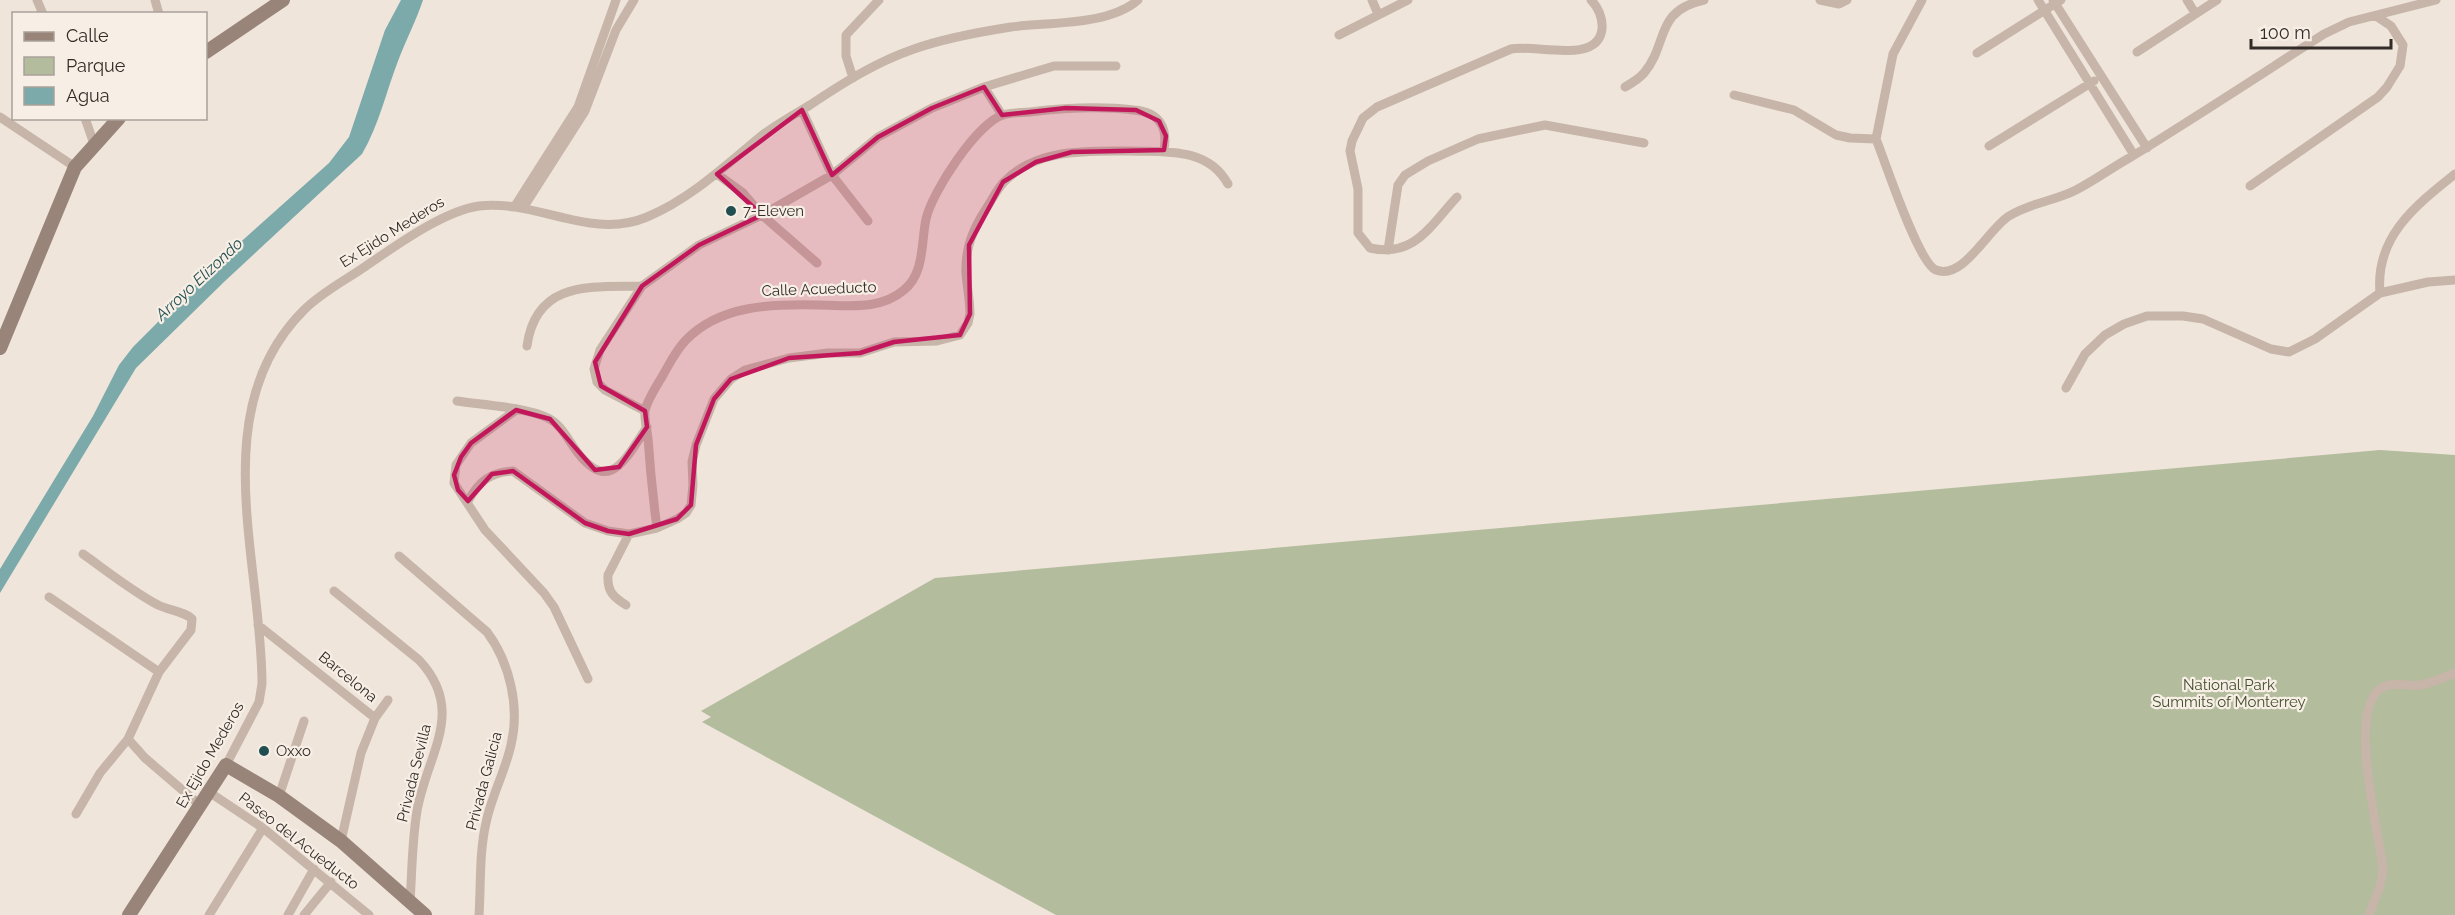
<svg xmlns="http://www.w3.org/2000/svg" width="2455" height="915" viewBox="0 0 2455 915" font-family="Raleway,sans-serif">
  <rect width="100%" height="100%" fill="#efe5db"/>
  <path fill="#b3bc9c" d="M2380,450L2455,455V915H1056L702,722L711,717L701,711L935,578Z"/>
  <path fill="#7ca9a9" d="M401,0H423C416,21 406,40 398,61C386,92 379,125 362,154L225,281L136,368L0,593V569L93,416L119,365L133,347L216,264L329,163L349,137L385,30Z"/>
  <g fill="none" stroke-linecap="round" stroke-linejoin="round">
    <path stroke="#c6b5a8" stroke-width="9" d="M37,0L43,14
      M155,0L159,14
      M1372,0L1378,14
      M1820,0L1839,4L1847,0
      M2038,0L2134,155
      M2053,0L2147,148
      M2187,0L2195,13
      M1339,35L1408,0
      M2137,52L2217,0
      M1977,53L2061,0
      M853,78L846,56V35L879,0
      M984,87L1002,115
      M1625,87C1632,83 1639,79 1644,73C1669,43 1654,11 1704,0
      M1734,95L1794,110L1836,135L1850,138L1876,139
      M802,110L832,175L868,221
      M0,117L75,167
      M85,118L94,144
      M1876,139C1885,161 1918,263 1936,270C1963,281 1988,229 2009,216C2029,203 2055,201 2076,190C2095,180 2113,167 2131,157C2196,117 2260,75 2324,34L2349,22L2436,0
      M1876,139L1893,54L1922,0
      M1989,146L2094,81
      M717,174L743,193L762,215L817,263
      M2250,186L2378,97L2387,87L2400,66L2403,45L2391,26L2376,16
      M1457,197C1430,226 1414,258 1370,248L1358,233V189L1350,151L1352,141L1363,118L1377,107L1511,49C1536,44 1598,65 1602,29C1603,18 1598,7 1591,0
      M515,206L578,107L616,0
      M523,208L585,111L616,30L634,0
      M1388,250L1398,185L1405,175L1428,161L1478,139L1545,125L1644,143
      M2380,293C2375,237 2415,206 2455,174
      M527,346C536,280 591,287 642,286
      M2066,388L2085,354L2105,335L2124,324L2147,316H2183L2203,319L2271,349L2289,352L2315,339L2380,293L2428,282L2455,280
      M457,401C484,405 524,407 548,418C560,424 566,436 573,446C607,497 624,462 647,427
      M516,410L471,443L456,465L454,483L485,530L544,593L554,607L588,679
      M645,411L605,390L597,382L594,369L600,350L642,286L699,245L762,215L832,175L878,137L932,108L984,87L1054,66H1116
      M468,501C479,481 491,472 513,471L585,523L608,531L629,534L657,528L677,519L686,513L691,505L693,485L692,462L696,445L714,399L731,379L745,370L789,358L828,353H860L894,342L937,341L960,335L968,323L970,314C970,300 967,287 966,273C965,248 973,229 986,209C992,200 997,189 1004,182C1036,148 1087,151 1130,151C1165,152 1208,147 1228,184
      M657,528C653,498 650,468 648,438C647,430 644,419 645,411C647,400 658,384 663,375C670,363 676,350 686,340C720,305 771,304 817,305C847,305 879,311 904,290C925,273 921,242 926,219C932,192 977,123 1003,115C1011,112 1021,113 1030,112C1064,108 1100,106 1134,110C1159,112 1168,127 1164,150
      M83,554C107,571 132,591 158,605C168,610 186,612 192,619L191,630L159,672L128,739L145,758L201,806
      M399,556L487,632C510,663 520,707 511,745C505,772 491,797 486,823C479,853 481,885 479,915
      M334,591L419,660C467,711 427,754 417,811C412,841 412,872 410,903
      M49,597L159,672
      M626,605C613,597 607,591 608,575L629,534
      M258,625L375,718L361,753L341,841
      M375,718L388,700
      M226,765L259,702L262,684C262,562 204,409 304,310C321,293 344,281 363,268C394,247 443,211 479,206C537,199 590,241 647,217C690,199 725,166 760,137C775,125 793,115 810,105C843,83 876,62 914,49C945,38 979,32 1011,27C1048,22 1109,26 1138,0
      M209,792L263,828L369,915
      M279,796L304,721
      M76,814L100,773L128,739
      M209,915L263,828
      M288,915L314,869
      M304,915L331,882
      M2369,915L2380,886L2383,870C2380,834 2345,706 2383,687C2394,681 2408,687 2420,685C2432,683 2444,677 2455,673"/>
    <path stroke="#998479" stroke-width="14" d="M206,52L283,0
      M0,348L75,167L119,118
      M129,915L226,765L279,796L341,841L425,915"/>
  </g>
  <path fill="#c2185b" fill-opacity="0.2" stroke="#c2185b" stroke-width="4.5" stroke-linejoin="round" d="M984,87L1002,115L1066,108L1136,110L1159,121L1166,136L1164,150L1072,152L1036,162L1003,182L969,245L970,314L960,335L894,342L860,353L789,358L731,379L714,399L696,445L691,505L677,519L629,534L608,531L585,523L513,471L492,474L468,501L458,490L454,475L461,457L471,443L516,410L550,419L595,470L619,467L647,427L645,411L601,386L595,362L642,286L699,245L762,215L717,174L802,110L832,175L878,137L932,108Z"/>
  <g fill="#214f51" stroke="#f7efe6" stroke-width="2">
    <circle cx="731" cy="211" r="6"/>
    <circle cx="264" cy="751" r="6"/>
  </g>
  <g text-anchor="middle" dominant-baseline="central" stroke-width="4.5" stroke-linejoin="round" paint-order="stroke">
    <g font-size="15" fill="#332b27" stroke="#f7efe6" text-anchor="start">
      <text x="743" y="211">7-Eleven</text>
      <text x="276" y="751">Oxxo</text>
    </g>
    <g font-size="15" fill="#332b27" stroke="#f7efe6">
      <text transform="translate(392 232) rotate(-32)">Ex Ejido Mederos</text>
      <text transform="translate(819 289) rotate(-2)">Calle Acueducto</text>
      <text transform="translate(348 677) rotate(39)">Barcelona</text>
      <text transform="translate(210 755) rotate(-60)">Ex Ejido Mederos</text>
      <text transform="translate(414 773) rotate(-76)">Privada Sevilla</text>
      <text transform="translate(484 781) rotate(-75)">Privada Galicia</text>
      <text transform="translate(299 841) rotate(38)">Paseo del Acueducto</text>
    </g>
    <g font-size="15" fill="#444f2d" stroke="#f7efe6">
      <text x="2229" y="685">National Park<tspan x="2229" dy="17">Summits of Monterrey</tspan></text>
    </g>
    <g font-size="16" font-style="italic" fill="#214f51" stroke="#f7efe6">
      <text transform="translate(199 279) rotate(-43)">Arroyo Elizondo</text>
    </g>
  </g>
  <rect x="12" y="12" width="195" height="108" fill="#f7efe6" stroke="#a9a19a" stroke-width="1.5"/>
  <rect x="24" y="32" width="30" height="9" fill="#998479" stroke="#a9a19a" stroke-width="1.5"/>
  <text x="66" y="42" font-size="18" fill="#332b27">Calle</text>
  <rect x="24" y="57" width="30" height="18" fill="#b3bc9c" stroke="#a9a19a" stroke-width="1.5"/>
  <text x="66" y="72" font-size="18" fill="#332b27">Parque</text>
  <rect x="24" y="87" width="30" height="18" fill="#7ca9a9" stroke="#a9a19a" stroke-width="1.5"/>
  <text x="66" y="102" font-size="18" fill="#332b27">Agua</text>
  <path d="M2251 39v9h140v-9" fill="none" stroke="#332b27" stroke-width="3"/>
  <text x="2260" y="39" font-size="18" fill="#332b27" stroke="#f7efe6" stroke-width="4.5" paint-order="stroke">100 m</text>
</svg>
